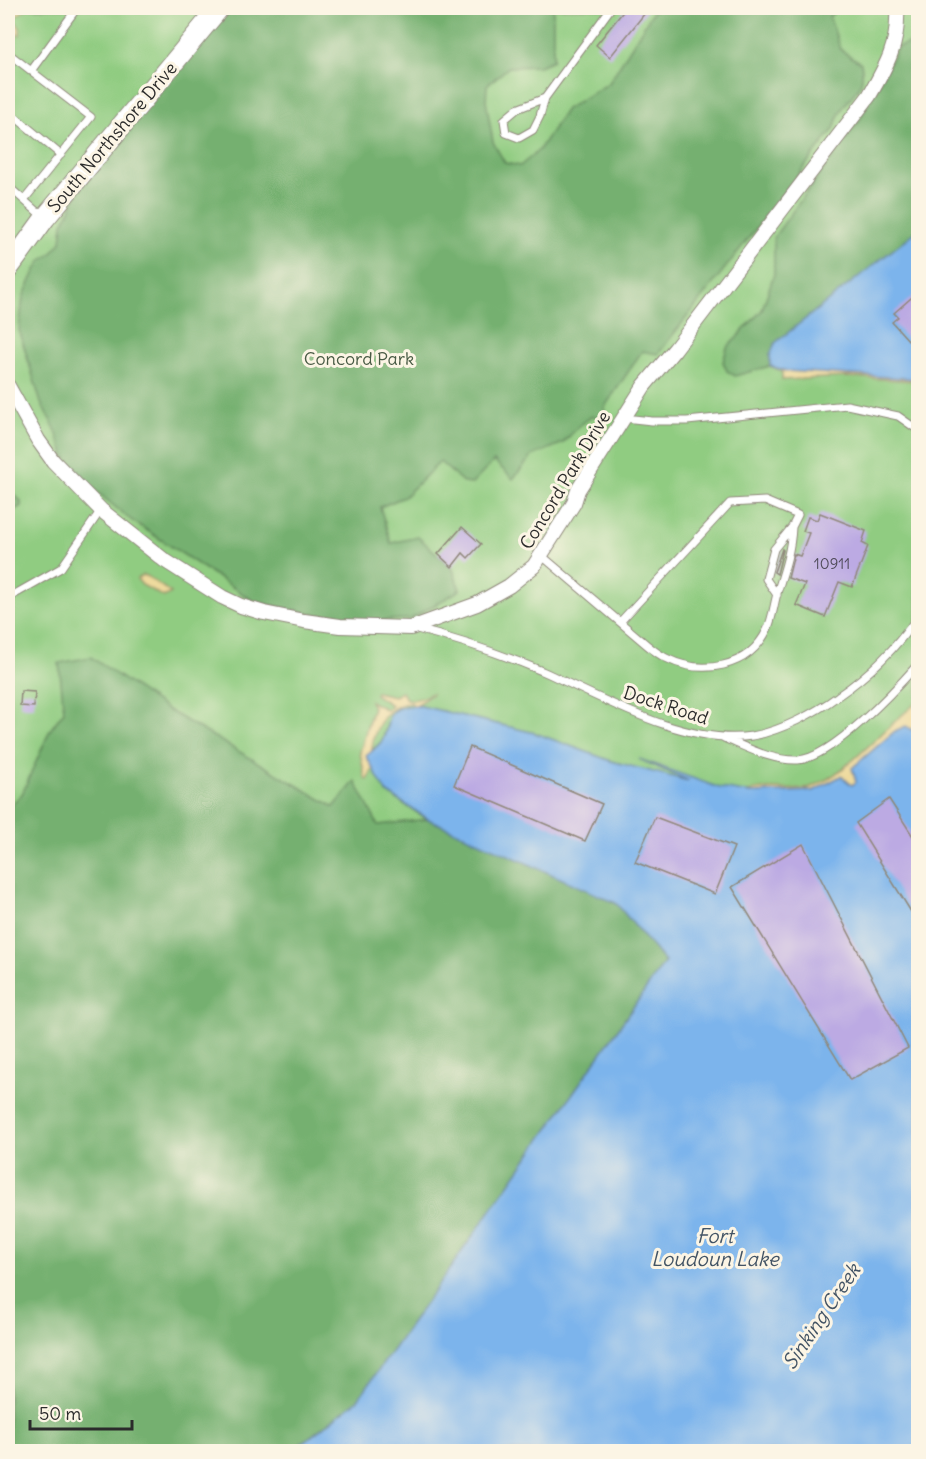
<svg xmlns="http://www.w3.org/2000/svg" width="926" height="1459" viewBox="0 0 926 1459" font-family="Delius,sans-serif">
  <rect width="100%" height="100%" fill="#fcf5e5"/>
  <filter id="ink" filterUnits="userSpaceOnUse"><feTurbulence type="fractalNoise" baseFrequency=".0167" numOctaves="2"/><feDisplacementMap in="SourceGraphic" scale="12" xChannelSelector="R" yChannelSelector="G"/><feConvolveMatrix kernelMatrix="1 2 1 2 8 2 1 2 1" color-interpolation-filters="sRGB"/></filter>
  <filter id="wash" filterUnits="userSpaceOnUse"><feTurbulence type="fractalNoise" baseFrequency=".008" numOctaves="4" result="noise"/><feDisplacementMap in="SourceGraphic" scale="24" xChannelSelector="R" yChannelSelector="G"/><feGaussianBlur stdDeviation="1.35" result="paint"/><feColorMatrix in="noise" values="0 0 0 0 0 0 0 0 0 0 0 0 0 0 0 0 0 1.4 0 .05"/><feComposite in="paint" operator="in"/></filter>
  <g filter="url(#wash)">
    <rect width="100%" height="100%" fill="#f5e5cb"/>
    <path fill="#90cc81" stroke="#5e7c56" stroke-width="1.5" d="M8,8H918V230L775,343L770,355L771,366L918,370V738L812,810L679,780L611,761L535,733L421,706L390,714L382,741L366,756L386,792L428,820L616,903L291,1451H8Z"/>
    <path fill="#74b06f" stroke="#506e4d" stroke-width="1.5" d="M228,8H553V60L539,66L509,67L487,85L486,101L493,142L505,163L520,166L539,150L566,109L609,83L655,8H835L833,14L829,16L841,50L861,63C866,85 856,90 844,106C839,113 836,122 834,129L658,354L642,351L604,408L611,419L592,416L578,427L563,443L532,456L513,479L494,461L472,484L464,483L440,462L404,497L380,507L391,543L418,537L452,567L460,590L411,619L370,621L318,615L255,602L131,520L96,491L66,458L55,429L41,403L19,330L23,297L34,274L41,261L51,254L61,242L63,224L84,181Z
      M918,40V230L775,343L770,355V366L735,376L727,371L723,362L727,348L762,310L774,274V237L860,119L898,47Z
      M8,489L21,501V506L8,514Z
      M91,657L168,710L334,807L355,781L378,825L428,819L616,903L665,962L357,1401L291,1451L8,1452V808L22,794L50,730L64,711L59,663Z"/>
    <path fill="#eeda9e" stroke="#8c8264" stroke-width="1.5" d="M8,8H28L13,18L20,28V35L14,33L8,39Z
      M778,363L918,370V381L848,377L782,380V371L770,366Z
      M143,575L147,576L171,593L164,597L142,585L137,579Z
      M376,692L394,696L402,692L406,699C418,701 422,697 433,693L415,706L411,703C382,704 366,741 374,766L367,780L365,778L360,752L373,707L370,701L387,710L391,705L375,694Z
      M918,702V738L831,800L744,794C764,784 786,793 808,788C844,778 887,724 918,702Z"/>
    <path fill="#7cb4ec" stroke="#54708c" stroke-width="1.5" d="M918,230V379L786,371L770,366V355L775,343Z
      M406,706H421L535,733L611,761L689,781L639,759L720,788L750,793L813,791L841,776L852,785L856,782L852,768L895,731L906,726L914,731L918,726V1451L291,1452L357,1401L665,962L616,903L428,819L386,792L366,756C371,752 377,747 381,742C393,726 380,711 406,706Z"/>
    <g id="blocks">
      <path fill="#bcaae3" d="M626,8H649L610,57L596,45Z
        M918,292V351L892,322L898,317L894,313Z
        M820,513L866,531L862,543L868,546L852,587L839,582L825,617L796,605L805,584L788,578L794,554L800,556L809,533L803,531L808,517L817,520Z
        M462,527L481,544L468,558L463,553L452,567L438,554Z
        M782,549L783,550L777,574L774,572Z
        M21,691L35,692L34,707L20,706Z
        M470,747L602,804L585,841L454,785Z
        M889,799L918,844V923L856,823Z
        M655,817L734,847L715,894L635,862Z
        M803,844L908,1048L850,1080L732,887Z"/>
    </g>
  </g>
  <g filter="url(#ink)">
    <use href="#blocks" fill-opacity="0" stroke="#90887b" stroke-width="1.5"/>
    <g fill="none" stroke-linecap="round" stroke-linejoin="round">
      <g stroke="#90887b" stroke-width="9">
        <path id="service" d="M8,53L91,117L24,200
          M31,71L77,8
          M545,98L517,109L504,120L506,133L519,138L533,130L540,116L545,98L611,8
          M8,111L61,155
          M8,186L43,217
          M624,418L652,421H687L847,405L898,416L918,430
          M541,555L647,645C653,650 660,655 666,658C702,676 749,668 767,630C773,618 774,603 778,590C785,568 791,549 792,527
          M8,598L61,568L101,510
          M620,622L730,503L765,501L798,515L792,527L774,549L766,579L777,595
          M417,629C460,640 501,654 542,671C603,698 684,746 752,736C781,731 815,713 838,696C869,675 897,647 918,616
          M724,738C748,748 772,761 798,760C832,758 896,689 918,664"/>
      </g>
      <g stroke="#90887b" stroke-width="16">
        <path id="minor" d="M8,386L38,440L53,461L101,510L164,560L222,597L241,606L264,613L304,621L340,626L411,628L477,604L509,586L534,566L574,503L578,490L644,386L675,349L869,96C887,65 899,44 897,8"/>
      </g>
      <g stroke="#90887b" stroke-width="22">
        <path id="secondary" d="M8,269L45,218L219,8"/>
      </g>
      <use href="#service" stroke="#fff" stroke-width="7"/>
      <use href="#minor" stroke="#fff" stroke-width="14"/>
      <use href="#secondary" stroke="#fff" stroke-width="20"/>
    </g>
  </g>
  <g text-anchor="middle" dominant-baseline="central" stroke-width="6" stroke-linejoin="round" paint-order="stroke">
    <g font-size="15" fill="#4f4b59">
      <text x="832" y="563">10911</text>
    </g>
    <g font-size="18" fill="#2b2b2b" stroke="#fcf5e5">
      <text transform="translate(112 137) rotate(-50)">South Northshore Drive</text>
      <text transform="translate(565 480) rotate(-59)">Concord Park Drive</text>
      <text transform="translate(666 705) rotate(18)">Dock Road</text>
    </g>
    <g font-size="18" fill="#495b45" stroke="#fcf5e5">
      <text x="359" y="358">Concord Park</text>
    </g>
    <g font-size="20" font-style="italic" fill="#435465" stroke="#fcf5e5">
      <text x="715" y="1235">Fort<tspan x="715" dy="23">Loudoun Lake</tspan></text>
      <text transform="translate(821 1316) rotate(-56)">Sinking Creek</text>
    </g>
  </g>
  <rect width="926" height="1459" fill="none" stroke="#fcf5e5" stroke-width="30"/>
  <path d="M30 1420v9h102v-9" fill="none" stroke="#2b2b2b" stroke-width="3"/>
  <text x="39" y="1420" font-size="18" fill="#2b2b2b" stroke="#fcf5e5" stroke-width="4.5" paint-order="stroke">50 m</text>
</svg>
